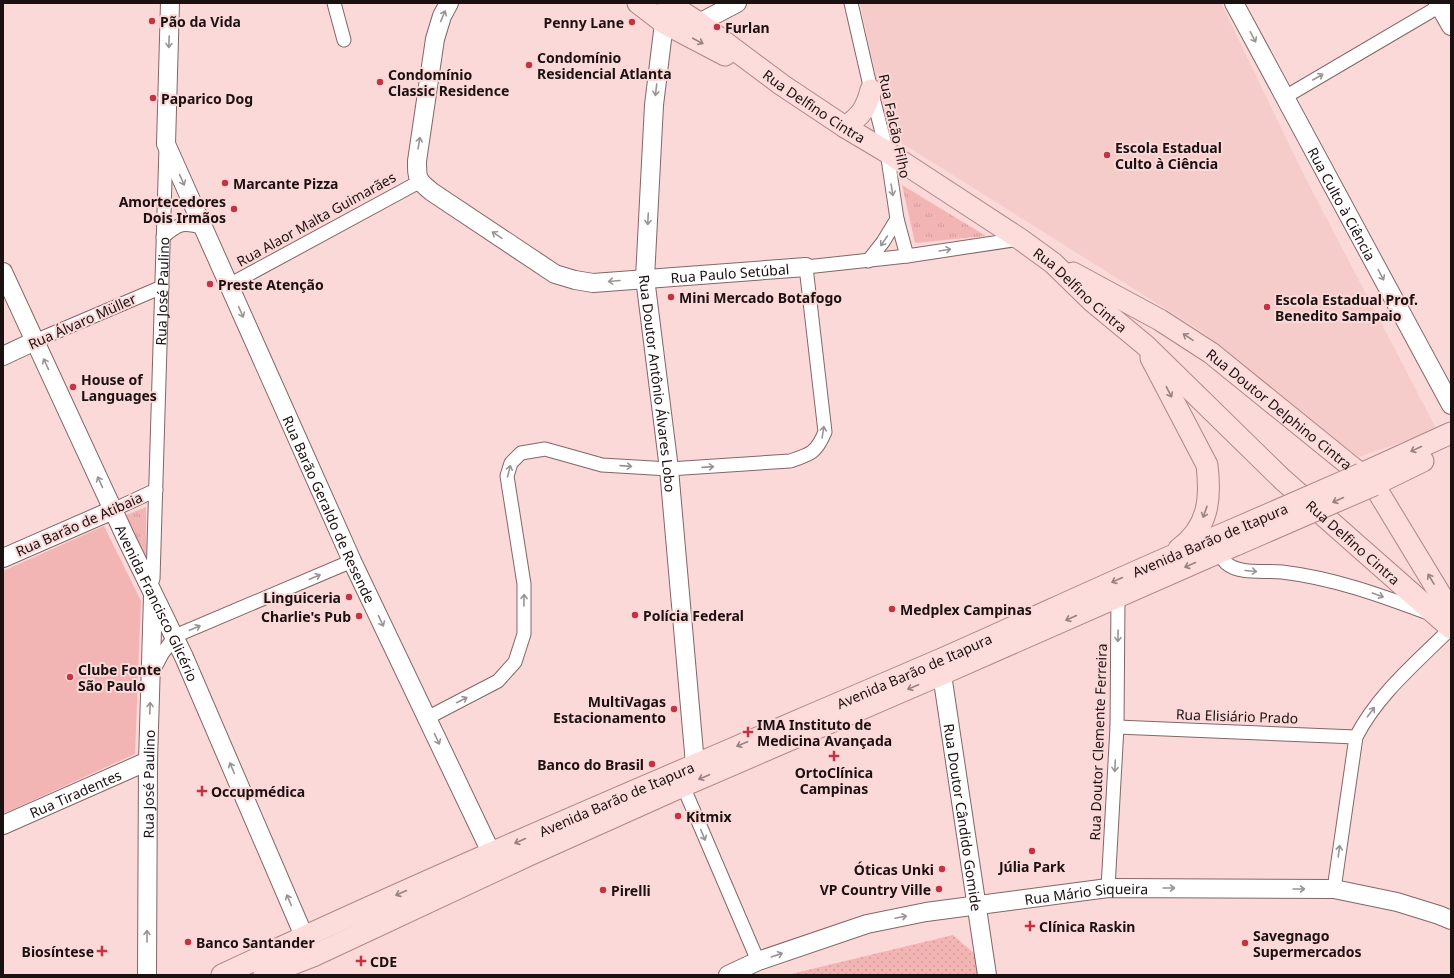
<svg xmlns="http://www.w3.org/2000/svg" width="1454" height="978" viewBox="0 0 1454 978" font-family="'Noto Sans',sans-serif">
  <defs>
    <pattern id="grass-dots" width="8" height="8" patternUnits="userSpaceOnUse"><rect width="8" height="8" fill="#f3b5b4"/><path d="M2 2h.1M6 6h.1" fill="none" stroke="#d09b9a" stroke-width="1.8" stroke-linecap="round"/></pattern>
    <pattern id="park-tufts" width="24" height="20" patternUnits="userSpaceOnUse"><rect width="24" height="20" fill="#f3b5b4"/><path d="M3 7l-1-3M5 7V3M7 7l1-3M15 17l-1-3M17 17v-4M19 17l1-3" fill="none" stroke="#d09b9a"/></pattern>
  </defs>
  <rect width="100%" height="100%" fill="#fbd9d8"/>
  <path fill="#f6cccb" d="M860,3H1221L1304,175L1437,430L1359,457L1293,406L1201,331L889,135Z"/>
  <path fill="url(#grass-dots)" d="M953,935L975,954L980,975H787Z"/>
  <path fill="url(#park-tufts)" d="M902,185L986,236L915,243Z
    M146,507V557L126,515Z"/>
  <path fill="#f3b5b4" d="M104,526L141,601L135,754L3,814V571Z"/>
  <g fill="none" stroke-linecap="round" stroke-linejoin="round">
    <g stroke="#836665" stroke-width="15">
      <g id="street">
        <path d="M334,3L344,40"/>
        <path d="M851,3L871,90L887,152L897,219L907,256"/>
        <path d="M1285,97L1445,3"/>
        <path d="M163,237C179,223 183,222 204,228"/>
        <path d="M868,261L883,242L897,219"/>
        <path d="M229,285L419,182"/>
        <path d="M35,341L162,287"/>
        <path d="M113,510L156,490"/>
        <path d="M1219,553C1221,556 1223,560 1226,563C1240,575 1264,570 1282,572C1333,578 1380,595 1428,613"/>
        <path id="s1" d="M153,579L166,147"/>
        <path d="M152,673L162,654L175,636L352,561"/>
        <path d="M427,718L498,681L515,662L524,634V584L507,476L511,463L521,453L545,449L602,465L669,469L790,461C811,454 816,453 825,432L806,267L907,256L1020,239"/>
        <path d="M1117,727L1356,737"/>
        <path d="M683,786L758,961"/>
        <path d="M1108,888L1117,727L1118,597"/>
        <path d="M1334,889L1356,737C1378,694 1417,662 1451,628"/>
      </g>
    </g>
    <g stroke="#836665" stroke-width="20">
      <g id="secondary">
        <path id="s2" d="M170,3L166,144L352,561L497,865"/>
        <path id="s3" d="M449,3L442,16L435,39L417,161C417,179 417,180 432,192L555,274L575,280L593,283L806,267"/>
        <path id="s4" d="M1234,3L1451,405"/>
        <path d="M1438,3L1451,26"/>
        <path id="s5" d="M664,23L654,105L645,278L669,469L695,764"/>
        <path d="M699,23L737,3"/>
        <path id="s6" d="M3,272L126,538L184,657L304,936"/>
        <path d="M3,356L35,341"/>
        <path d="M3,558L113,510"/>
        <path id="s7" d="M940,661L987,975"/>
        <path id="s8" d="M3,825L148,761"/>
        <path id="s9" d="M147,975L148,761L153,596"/>
        <path id="s10" d="M728,975L758,961L867,924L926,912L1108,888L1334,889L1397,902L1439,915L1451,920"/>
      </g>
    </g>
    <g stroke="#ae8685" stroke-width="23">
      <g id="primary">
        <path d="M638,3L664,23L725,55"/>
        <path id="s11" d="M668,3L699,23L782,85L845,127L887,152L1020,239L1053,263L1093,302L1145,345L1282,479L1451,628"/>
        <path d="M845,127C861,116 866,109 871,90"/>
        <path id="s12" d="M1073,273L1160,320L1211,353L1374,485L1451,612"/>
        <path d="M1151,358L1207,465C1211,498 1209,527 1179,549"/>
        <path d="M1361,474L1451,433"/>
        <path d="M1374,485L1423,461"/>
        <path id="s13" d="M222,975C458,864 698,764 937,661C1035,618 1131,572 1230,531"/>
        <path d="M264,975L313,956L529,855L683,786L942,674L1238,544"/>
      </g>
    </g>
    <use href="#street" stroke="#fff" stroke-width="13"/>
    <use href="#secondary" stroke="#fff" stroke-width="18"/>
    <use href="#primary" stroke="#fddcdc" stroke-width="21"/>
    <g stroke="#ae8685" stroke-width="23" stroke-linecap="butt">
      <path id="primary-bridge" d="M1230,531L1361,474
        M1238,544L1374,485"/>
    </g>
    <use href="#primary-bridge" stroke="#fddcdc" stroke-width="21"/>
  </g>
  <defs><path id="oneway-shaft" d="M-6 0H5M1.5-3L5.5 0L1.5 3" fill="none" stroke-width="1.6" stroke-linecap="round" stroke-linejoin="round"/></defs>
  <g stroke="#999494">
    <use href="#oneway-shaft" transform="translate(443 16) rotate(-67)"/>
    <use href="#oneway-shaft" transform="translate(1253 37) rotate(62)"/>
    <use href="#oneway-shaft" transform="translate(169 42) rotate(92)"/>
    <use href="#oneway-shaft" transform="translate(1318 77) rotate(-30)"/>
    <use href="#oneway-shaft" transform="translate(656 90) rotate(97)"/>
    <use href="#oneway-shaft" transform="translate(419 143) rotate(-81)"/>
    <use href="#oneway-shaft" transform="translate(182 180) rotate(66)"/>
    <use href="#oneway-shaft" transform="translate(892 190) rotate(81)"/>
    <use href="#oneway-shaft" transform="translate(648 219) rotate(93)"/>
    <use href="#oneway-shaft" transform="translate(497 235) rotate(-146)"/>
    <use href="#oneway-shaft" transform="translate(884 241) rotate(124)"/>
    <use href="#oneway-shaft" transform="translate(945 250) rotate(-9)"/>
    <use href="#oneway-shaft" transform="translate(1381 275) rotate(62)"/>
    <use href="#oneway-shaft" transform="translate(614 281) rotate(175)"/>
    <use href="#oneway-shaft" transform="translate(241 312) rotate(66)"/>
    <use href="#oneway-shaft" transform="translate(46 364) rotate(-115)"/>
    <use href="#oneway-shaft" transform="translate(823 432) rotate(-81)"/>
    <use href="#oneway-shaft" transform="translate(626 466) rotate(4)"/>
    <use href="#oneway-shaft" transform="translate(708 467) rotate(-4)"/>
    <use href="#oneway-shaft" transform="translate(509 471) rotate(-76)"/>
    <use href="#oneway-shaft" transform="translate(100 482) rotate(-115)"/>
    <use href="#oneway-shaft" transform="translate(1251 571) rotate(5)"/>
    <use href="#oneway-shaft" transform="translate(315 577) rotate(-23)"/>
    <use href="#oneway-shaft" transform="translate(1378 595) rotate(20)"/>
    <use href="#oneway-shaft" transform="translate(524 600) rotate(-89)"/>
    <use href="#oneway-shaft" transform="translate(381 621) rotate(64)"/>
    <use href="#oneway-shaft" transform="translate(195 628) rotate(-23)"/>
    <use href="#oneway-shaft" transform="translate(1118 636) rotate(91)"/>
    <use href="#oneway-shaft" transform="translate(462 700) rotate(-27)"/>
    <use href="#oneway-shaft" transform="translate(150 708) rotate(-88)"/>
    <use href="#oneway-shaft" transform="translate(1371 712) rotate(-53)"/>
    <use href="#oneway-shaft" transform="translate(437 739) rotate(65)"/>
    <use href="#oneway-shaft" transform="translate(1115 766) rotate(93)"/>
    <use href="#oneway-shaft" transform="translate(232 768) rotate(-113)"/>
    <use href="#oneway-shaft" transform="translate(703 835) rotate(67)"/>
    <use href="#oneway-shaft" transform="translate(1339 851) rotate(-82)"/>
    <use href="#oneway-shaft" transform="translate(1169 888)"/>
    <use href="#oneway-shaft" transform="translate(1299 889)"/>
    <use href="#oneway-shaft" transform="translate(289 900) rotate(-113)"/>
    <use href="#oneway-shaft" transform="translate(901 917) rotate(-12)"/>
    <use href="#oneway-shaft" transform="translate(147 936) rotate(-90)"/>
    <use href="#oneway-shaft" transform="translate(777 955) rotate(-19)"/>
  </g>
  <g stroke="#988181">
    <use href="#oneway-shaft" transform="translate(698 41) rotate(28)"/>
    <use href="#oneway-shaft" transform="translate(1188 337) rotate(-146)"/>
    <use href="#oneway-shaft" transform="translate(1169 392) rotate(63)"/>
    <use href="#oneway-shaft" transform="translate(1416 449) rotate(155)"/>
    <use href="#oneway-shaft" transform="translate(1338 500) rotate(156)"/>
    <use href="#oneway-shaft" transform="translate(1205 512) rotate(109)"/>
    <use href="#oneway-shaft" transform="translate(1190 565) rotate(156)"/>
    <use href="#oneway-shaft" transform="translate(1431 579) rotate(-121)"/>
    <use href="#oneway-shaft" transform="translate(1117 580) rotate(156)"/>
    <use href="#oneway-shaft" transform="translate(1071 618) rotate(156)"/>
    <use href="#oneway-shaft" transform="translate(913 687) rotate(157)"/>
    <use href="#oneway-shaft" transform="translate(742 744) rotate(157)"/>
    <use href="#oneway-shaft" transform="translate(704 777) rotate(157)"/>
    <use href="#oneway-shaft" transform="translate(520 841) rotate(156)"/>
    <use href="#oneway-shaft" transform="translate(401 893) rotate(156)"/>
  </g>
  <g fill="#c33343" stroke="#fbd9d8" stroke-width="1.5">
    <circle cx="152" cy="21" r="4"/>
    <circle cx="632" cy="22" r="4"/>
    <circle cx="717" cy="27" r="4"/>
    <circle cx="529" cy="65" r="4"/>
    <circle cx="380" cy="82" r="4"/>
    <circle cx="153" cy="98" r="4"/>
    <circle cx="1107" cy="155" r="4"/>
    <circle cx="225" cy="183" r="4"/>
    <circle cx="234" cy="209" r="4"/>
    <circle cx="210" cy="284" r="4"/>
    <circle cx="671" cy="297" r="4"/>
    <circle cx="1267" cy="307" r="4"/>
    <circle cx="73" cy="387" r="4"/>
    <circle cx="349" cy="597" r="4"/>
    <circle cx="892" cy="609" r="4"/>
    <circle cx="635" cy="615" r="4"/>
    <circle cx="359" cy="616" r="4"/>
    <circle cx="70" cy="677" r="4"/>
    <circle cx="674" cy="709" r="4"/>
    <path d="M746 726h4v4h4v4h-4v4h-4v-4h-4v-4h4z"/>
    <path d="M832 750h4v4h4v4h-4v4h-4v-4h-4v-4h4z"/>
    <circle cx="652" cy="764" r="4"/>
    <path d="M200 785h4v4h4v4h-4v4h-4v-4h-4v-4h4z"/>
    <circle cx="678" cy="816" r="4"/>
    <circle cx="1032" cy="851" r="4"/>
    <circle cx="942" cy="869" r="4"/>
    <circle cx="939" cy="889" r="4"/>
    <circle cx="603" cy="890" r="4"/>
    <path d="M1028 920h4v4h4v4h-4v4h-4v-4h-4v-4h4z"/>
    <circle cx="188" cy="942" r="4"/>
    <circle cx="1245" cy="943" r="4"/>
    <path d="M100 945h4v4h4v4h-4v4h-4v-4h-4v-4h4z"/>
    <path d="M359 955h4v4h4v4h-4v4h-4v-4h-4v-4h4z"/>
  </g>
  <g text-anchor="middle" dominant-baseline="central" stroke-width="4" stroke-linejoin="round" paint-order="stroke">
    <g font-size="14" font-weight="bold" fill="#1c1111" stroke="#fbd9d8" text-anchor="start">
      <text x="160" y="21">Pão da Vida</text>
      <text x="624" y="22" text-anchor="end">Penny Lane</text>
      <text x="725" y="27">Furlan</text>
      <text x="537" y="57">Condomínio<tspan x="537" dy="16">Residencial Atlanta</tspan></text>
      <text x="388" y="74">Condomínio<tspan x="388" dy="16">Classic Residence</tspan></text>
      <text x="161" y="98">Paparico Dog</text>
      <text x="1115" y="147">Escola Estadual<tspan x="1115" dy="16">Culto à Ciência</tspan></text>
      <text x="233" y="183">Marcante Pizza</text>
      <text x="226" y="201" text-anchor="end">Amortecedores<tspan x="226" dy="16">Dois Irmãos</tspan></text>
      <text x="218" y="284">Preste Atenção</text>
      <text x="679" y="297">Mini Mercado Botafogo</text>
      <text x="1275" y="299">Escola Estadual Prof.<tspan x="1275" dy="16">Benedito Sampaio</tspan></text>
      <text x="81" y="379">House of<tspan x="81" dy="16">Languages</tspan></text>
      <text x="341" y="597" text-anchor="end">Linguiceria</text>
      <text x="900" y="609">Medplex Campinas</text>
      <text x="643" y="615">Polícia Federal</text>
      <text x="351" y="616" text-anchor="end">Charlie's Pub</text>
      <text x="78" y="669">Clube Fonte<tspan x="78" dy="16">São Paulo</tspan></text>
      <text x="666" y="701" text-anchor="end">MultiVagas<tspan x="666" dy="16">Estacionamento</tspan></text>
      <text x="757" y="724">IMA Instituto de<tspan x="757" dy="16">Medicina Avançada</tspan></text>
      <text x="644" y="764" text-anchor="end">Banco do Brasil</text>
      <text x="834" y="772" text-anchor="middle">OrtoClínica<tspan x="834" dy="16">Campinas</tspan></text>
      <text x="211" y="791">Occupmédica</text>
      <text x="686" y="816">Kitmix</text>
      <text x="1032" y="866" text-anchor="middle">Júlia Park</text>
      <text x="934" y="869" text-anchor="end">Óticas Unki</text>
      <text x="931" y="889" text-anchor="end">VP Country Ville</text>
      <text x="611" y="890">Pirelli</text>
      <text x="1039" y="926">Clínica Raskin</text>
      <text x="1253" y="935">Savegnago<tspan x="1253" dy="16">Supermercados</tspan></text>
      <text x="196" y="942">Banco Santander</text>
      <text x="94" y="951" text-anchor="end">Biosíntese</text>
      <text x="370" y="961">CDE</text>
    </g>
    <g font-size="14" fill="#1c1111" stroke="#fbd9d8">
      <text stroke="none"><textPath href="#s11" startOffset="179">Rua Delfino Cintra</textPath></text>
      <text transform="translate(895 126) rotate(78)">Rua Falcão Filho</text>
      <text stroke="none"><textPath href="#s4" startOffset="228">Rua Culto à Ciência</textPath></text>
      <text transform="translate(316 219) rotate(-29)">Rua Alaor Malta Guimarães</text>
      <text stroke="none"><textPath href="#s3" startOffset="523">Rua Paulo Setúbal</textPath></text>
      <text stroke="none"><textPath href="#s11" startOffset="503">Rua Delfino Cintra</textPath></text>
      <text stroke="none"><textPath href="#s1" startOffset="288">Rua José Paulino</textPath></text>
      <text transform="translate(82 321) rotate(-24)">Rua Álvaro Müller</text>
      <text stroke="none"><textPath href="#s5" startOffset="362">Rua Doutor Antônio Álvares Lobo</textPath></text>
      <text stroke="none"><textPath href="#s12" startOffset="248">Rua Doutor Delphino Cintra</textPath></text>
      <text stroke="none"><textPath href="#s2" startOffset="541">Rua Barão Geraldo de Resende</textPath></text>
      <text transform="translate(79 524) rotate(-24)">Rua Barão de Atibaia</text>
      <text transform="translate(1210 540) rotate(-23)">Avenida Barão de Itapura</text>
      <text stroke="none"><textPath href="#s11" startOffset="875">Rua Delfino Cintra</textPath></text>
      <text stroke="none"><textPath href="#s6" startOffset="365">Avenida Francisco Glicério</textPath></text>
      <text stroke="none"><textPath href="#s13" startOffset="756">Avenida Barão de Itapura</textPath></text>
      <text transform="translate(1237 716) rotate(2)">Rua Elisiário Prado</text>
      <text transform="translate(1098 742) rotate(-88)">Rua Doutor Clemente Ferreira</text>
      <text stroke="none"><textPath href="#s9" startOffset="191">Rua José Paulino</textPath></text>
      <text stroke="none"><textPath href="#s8" startOffset="79">Rua Tiradentes</textPath></text>
      <text stroke="none"><textPath href="#s13" startOffset="432">Avenida Barão de Itapura</textPath></text>
      <text stroke="none"><textPath href="#s7" startOffset="158">Rua Doutor Cândido Gomide</textPath></text>
      <text stroke="none"><textPath href="#s10" startOffset="370">Rua Mário Siqueira</textPath></text>
    </g>
  </g>
  <rect width="1454" height="978" fill="none" stroke="#1c1111" stroke-width="8"/>
</svg>
